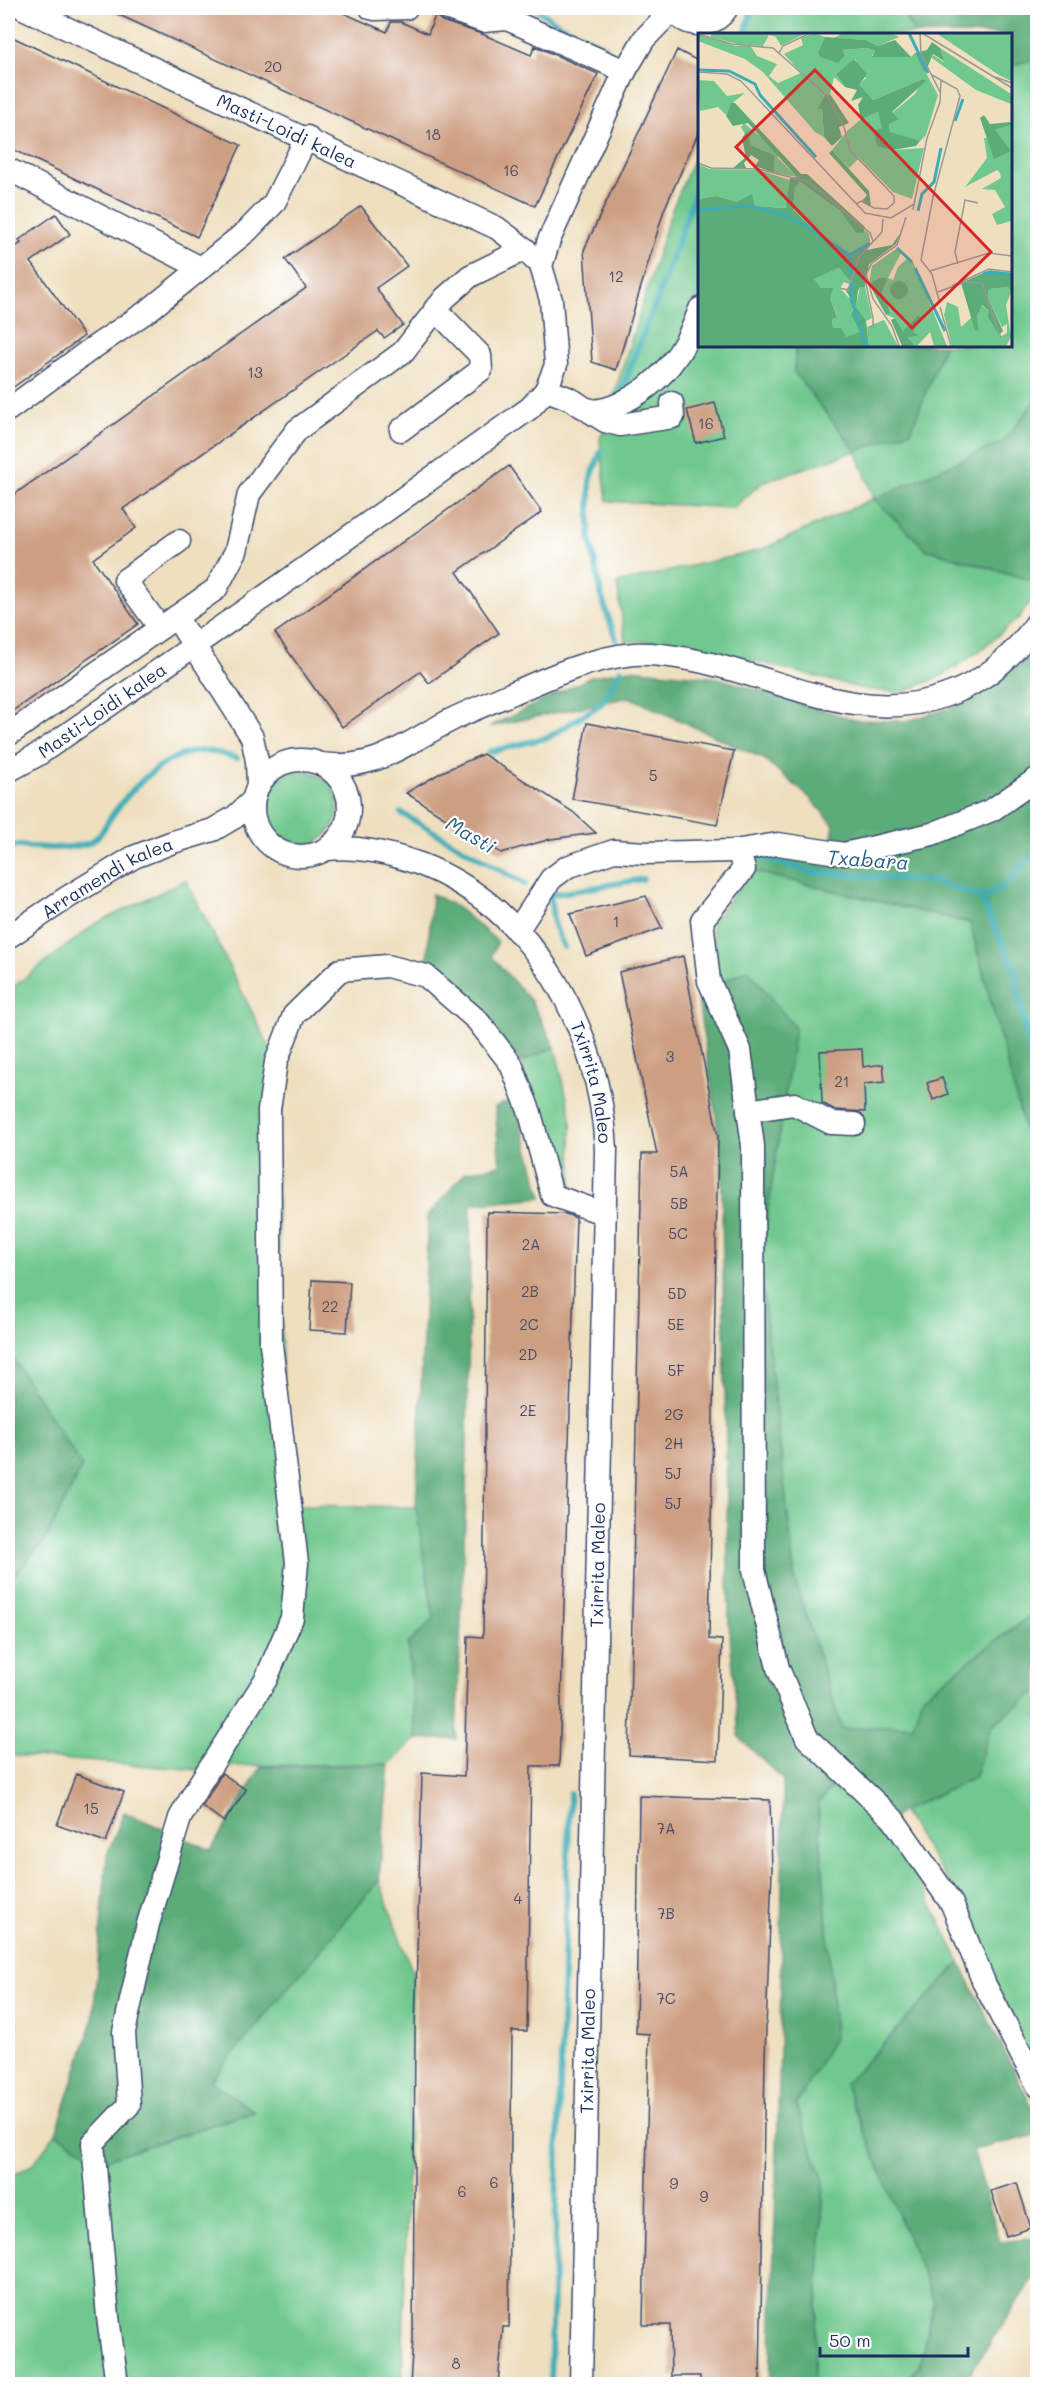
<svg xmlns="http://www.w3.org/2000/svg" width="1045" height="2392" viewBox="0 0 1045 2392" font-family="Mali,sans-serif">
  <rect width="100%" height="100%" fill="#fff"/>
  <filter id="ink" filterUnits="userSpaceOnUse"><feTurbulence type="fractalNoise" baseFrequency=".0167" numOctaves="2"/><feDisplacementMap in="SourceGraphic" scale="12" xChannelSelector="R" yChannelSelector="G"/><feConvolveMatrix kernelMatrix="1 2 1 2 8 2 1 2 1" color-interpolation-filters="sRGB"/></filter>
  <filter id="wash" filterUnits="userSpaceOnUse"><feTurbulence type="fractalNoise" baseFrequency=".008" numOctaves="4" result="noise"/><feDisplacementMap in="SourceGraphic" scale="24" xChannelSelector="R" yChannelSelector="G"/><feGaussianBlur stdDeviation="1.35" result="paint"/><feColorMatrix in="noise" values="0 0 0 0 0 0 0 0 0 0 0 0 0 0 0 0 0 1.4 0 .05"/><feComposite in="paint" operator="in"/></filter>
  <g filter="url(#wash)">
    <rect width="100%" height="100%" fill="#eedfbf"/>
    <path fill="#70c88e" stroke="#467c76" stroke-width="1.5" d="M754,8H936L905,16L915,34H746Z
      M1037,59L1038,394L1035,401L926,549L1037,582V591L1020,617L978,652L942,676L903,692L868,690L681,642L625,641L617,583L761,550L874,498L856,451L763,482L733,508L607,501L600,440L671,212L700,144V345H796L794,372L911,431L944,345H1010L1011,65Z
      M264 808a37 37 0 1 1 74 0a37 37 0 1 1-74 0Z
      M751,871L970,923L1037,1176V1610L923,1696L913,1726L842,1729L795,1581L760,1266L711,924Z
      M186,880L273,1054L288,1563L286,1617L260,1677L199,1770L8,1755V1582L46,1538L82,1467L8,1351V991L95,924Z
      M555,1047L571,1116L572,1195L556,1183L521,1062Z
      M298,1505L416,1507L434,1619L408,1645L416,1739L389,1764L219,1766L298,1621Z
      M1037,1691V2072L954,1891L902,1811L974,1778L991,1726Z
      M832,1787L885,1826L920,1880L960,1963L845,2084L934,2301L920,2365L904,2384H813L824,2181L796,2105L835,2036L818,1803Z
      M379,1880L413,1974L402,2384H8V2178L32,2165L56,2133L101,2161L254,2112L210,2081Z"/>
    <path fill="#5cac79" stroke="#3c6e6c" stroke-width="1.5" d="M936,8H1037V59L1011,65L1010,34H915L904,16Z
      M796,345H944L911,431L856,451L794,372Z
      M1037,394V582L926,549L874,499L1003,442L1035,401Z
      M1037,652V1176L970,923L751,871L750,856H829L834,825L810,798L764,759L629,697L489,727L591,677L631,669L718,678L855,720L908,721L966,703Z
      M432,894L458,908L498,942L491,956L531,1001L555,1047L521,1062L427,965Z
      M748,969L795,1028L760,1266L795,1581L842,1729L913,1725L923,1696L1037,1610V1691L991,1726L974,1778L902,1811L885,1826L832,1787L818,1803L835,2036L796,2105L824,2181L813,2384H770L780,2049L783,1780L739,1737L729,1624L721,1147L697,994Z
      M514,1099L542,1197L471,1204L466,1497L456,1739H416L408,1644L434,1619L416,1507L428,1215L466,1172L500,1165L495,1107Z
      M8,1351L82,1467L46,1538L8,1582Z
      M389,1764L379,1880L210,2081L254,2111L101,2161L56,2133L93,2020L107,1855L124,1812L211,1850L261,1767Z
      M960,1963L1037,2117V2135L973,2150L1000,2242L1037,2238V2272L963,2384H904L920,2365L934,2301L845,2084Z"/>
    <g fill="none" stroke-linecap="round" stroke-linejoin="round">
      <path stroke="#3cadb7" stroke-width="6" d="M535,8L558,24L604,47
        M745,34L752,8
        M621,391L658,297L700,180
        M601,451L590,481V537L602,599L616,639
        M489,752L549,737L601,704L621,670
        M401,813L525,884
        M8,845C32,847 62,851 86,844C100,840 105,825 113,814C133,786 168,750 205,751C215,751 227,756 237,758
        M758,856L810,872L933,881L980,897
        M980,897L1015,969L1025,1031L1038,1081
        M980,897L998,891L1038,850
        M564,947L554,926L550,895L643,879
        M550,2384L570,1794"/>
    </g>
    <g id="blocks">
      <path fill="#cd9f82" d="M104,8H332L387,32L391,22H401L428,34L435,16L442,21L482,34L531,55L535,46L598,74L535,206Z
        M8,35L241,145L197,237L8,147Z
        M677,50L700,62V129L664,210L616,370L592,362L584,250Z
        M361,206L407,266L376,288L403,325L384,338L378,331L123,509L136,528L93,559L138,624L8,714V499L306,288L285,259Z
        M56,214L70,234L31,262L84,336L8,391V253L21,243L19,240Z
        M715,403L724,436L696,443L687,410Z
        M509,466L542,512L457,572L499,633L429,683L420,672L342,727L275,633Z
        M587,723L734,751L717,825L572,799Z
        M483,754L573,812L596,833L551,839L501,853L406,793L442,772Z
        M646,896L662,928L586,956L570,914Z
        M683,956L718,1136L709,1639L722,1640L718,1760L629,1755L642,1154H657L619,972Z
        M862,1049L863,1067L883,1064L885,1082L864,1084L865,1112L835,1110L822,1103L820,1051Z
        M942,1078L948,1094L933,1100L927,1083Z
        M487,1212L566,1214L576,1218L559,1766H531L527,2031H512L509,2327H503L498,2385H410L413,2339L415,2028L422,1773L464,1776L468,1636L483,1637Z
        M312,1280L350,1282L347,1332L309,1330Z
        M222,1773L246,1790L224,1822L202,1806Z
        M76,1774L124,1792L106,1842L57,1825Z
        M639,1796L770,1800L772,1869L765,2056L760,2385H700V2376H671L670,2325H643L649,2034L636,2033Z
        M1017,2183L1031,2228L1006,2236L991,2191Z"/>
    </g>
  </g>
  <g filter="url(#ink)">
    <use href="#blocks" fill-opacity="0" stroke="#3b496d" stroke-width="1.5"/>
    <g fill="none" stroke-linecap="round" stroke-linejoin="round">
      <g stroke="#3b496d" stroke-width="25">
        <g id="minor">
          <path id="s1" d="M23,8L497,228L525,249L534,259"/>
          <path d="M371,8L375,9L406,8"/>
          <path d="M446,8L483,21L507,19"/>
          <path d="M493,8L507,19L625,71"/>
          <path d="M671,8C684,29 714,30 727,8"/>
          <path d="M8,169L201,268"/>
          <path d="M546,390C554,393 564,396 572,400C577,402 582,408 588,409C598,413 610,408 619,404C661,385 685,352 700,309"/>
          <path d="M8,410L87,352L149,310L247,231L274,203L307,137"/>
          <path d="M589,411L605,421L620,425L673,417L672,403"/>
          <path d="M401,430L481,370L480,355L435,309"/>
          <path d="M176,617L252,737L257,761L258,786"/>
          <path d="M160,628L125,580L179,541"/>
          <path d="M8,735L216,589L236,551L249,494L297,430L403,352L445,298L470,276L525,249"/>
          <circle cx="301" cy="808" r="48"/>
          <path d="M321,764C377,772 408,741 455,718C474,709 494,701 513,693C552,676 591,658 634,654C652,653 671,656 688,659C775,674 855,727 944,696C984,683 1014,656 1038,621"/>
          <path id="s2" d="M8,771L39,754L284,583L530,408L546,390L556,365L551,300L541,266L549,240L625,71L644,39L672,10"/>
          <path id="s3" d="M327,849C360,846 389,853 420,864C535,908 600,1031 606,1149L581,2384"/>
          <path d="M734,851L740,856L744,869L702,920L709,981L740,1050L753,1146L754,1570L778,1668L807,1738L893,1819L952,1904L985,1985L1038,2086"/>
          <path d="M517,931L551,879L567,867L614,851L646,853L734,851L778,844L844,854L932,834L992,810L1038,778"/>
          <path id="s4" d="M8,937L68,897L134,857L173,842L213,830L235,817L253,800"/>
          <path d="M748,1111L794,1104L831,1123L854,1124"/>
          <path d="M117,2384L108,2317L93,2143L129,2105L124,2032L148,1924L180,1818L198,1786L266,1679L292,1618L297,1563L271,1344L269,1110L276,1062L294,1015L340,970L387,966L426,976L477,1020L511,1064L530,1113L552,1195L605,1214"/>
        </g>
      </g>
      <use href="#minor" stroke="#fff" stroke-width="22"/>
    </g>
  </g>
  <g text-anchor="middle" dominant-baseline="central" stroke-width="4.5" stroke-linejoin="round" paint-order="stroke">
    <g font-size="15" fill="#484b67">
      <text x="273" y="66">20</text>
      <text x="433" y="134">18</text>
      <text x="511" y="170">16</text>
      <text x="616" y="276">12</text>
      <text x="255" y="372">13</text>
      <text x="706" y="423">16</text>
      <text x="653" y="775">5</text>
      <text x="616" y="921">1</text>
      <text x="670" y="1056">3</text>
      <text x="842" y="1081">21</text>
      <text x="679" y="1171">5A</text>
      <text x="679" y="1203">5B</text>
      <text x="678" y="1233">5C</text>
      <text x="531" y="1244">2A</text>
      <text x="530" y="1291">2B</text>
      <text x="677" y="1293">5D</text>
      <text x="330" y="1306">22</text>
      <text x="529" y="1324">2C</text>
      <text x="676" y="1324">5E</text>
      <text x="528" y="1354">2D</text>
      <text x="676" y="1370">5F</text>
      <text x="528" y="1410">2E</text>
      <text x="674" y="1414">2G</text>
      <text x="674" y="1443">2H</text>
      <text x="673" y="1473">5J</text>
      <text x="673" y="1503">5J</text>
      <text x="91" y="1808">15</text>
      <text x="666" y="1828">7A</text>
      <text x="518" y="1898">4</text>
      <text x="666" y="1913">7B</text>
      <text x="666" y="1998">7C</text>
      <text x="494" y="2182">6</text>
      <text x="674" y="2183">9</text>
      <text x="462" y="2191">6</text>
      <text x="704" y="2196">9</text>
      <text x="456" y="2363">8</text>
    </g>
    <g font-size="18" fill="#1b2f5e" stroke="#fff">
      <text stroke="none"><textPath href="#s1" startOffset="291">Masti-Loidi kalea</textPath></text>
      <text stroke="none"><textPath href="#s2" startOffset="112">Masti-Loidi kalea</textPath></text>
      <text stroke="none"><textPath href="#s4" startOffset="116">Arramendi kalea</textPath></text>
      <text stroke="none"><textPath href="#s3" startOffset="386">Txirrita Maleo</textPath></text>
      <text transform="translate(597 1565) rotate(-89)">Txirrita Maleo</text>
      <text transform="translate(587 2051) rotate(-89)">Txirrita Maleo</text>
    </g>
    <g font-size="20" font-style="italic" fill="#286182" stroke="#fff">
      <text transform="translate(471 834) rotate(30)">Masti</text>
      <text transform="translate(868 859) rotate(4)">Txabara</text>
    </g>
  </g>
  <g transform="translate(698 33)">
    <rect width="314" height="314" fill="#eedfbf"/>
    <path d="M13,0H108L83,13L78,4L71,2L65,13L39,11L13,4ZM116,0L127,4L120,19L170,15L177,18L174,23L213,24L217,20L240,62L228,102L222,108L209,107L192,99L191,91L194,80L217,61L225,46L175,67L160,52L168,45L157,26L138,41L147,54L136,44L132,61L127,62L120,77L124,76L126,104L117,99L65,39L47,26L0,8V1L38,13L52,12L59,23L79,31L71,43L80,50L103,40L86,21L105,12L103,5ZM145,0H193L201,4L180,13L168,7L136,5ZM238,0H313V48L301,42ZM242,15L313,61V71L278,57L234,25L235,22L246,29ZM0,47L16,48L29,63L47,60L33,71L28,82L20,74L2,78ZM180,79L195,117L226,115L214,166L195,159L153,117L148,99L168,82ZM46,90L78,117L80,125L99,144L76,140V122L53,112L43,94ZM313,92V188L299,192L294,181L307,174L297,157L284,156L303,145L302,140L299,137L267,154L289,125L286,105H290L295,116L312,118L296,97ZM147,101L160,126L151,135L134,117ZM0,131L11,136L60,137L92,147L89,175L57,173L51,166L39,169L18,163L0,166ZM102,149L142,178L157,199L166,197L171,201L172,208L151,220L120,201L95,176L97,155ZM198,216L203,220L190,245L195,247L200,234L210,225L215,229L249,313H236L232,299L219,313L213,311L210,305L220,301L205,298L197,285L188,282L193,279L184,259L190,245L171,251L174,233ZM141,235L153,248V252L146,249L142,255L158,273L162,254H167L174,285L168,288L154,275L163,299L147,305L135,295L134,286L139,283L132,265L115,246ZM310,254L313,259L308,272L313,304L308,313H254L246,282L249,269L260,274L263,294L273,285L281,297L279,284L283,272L291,278L302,304L309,300V291L304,294L290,264L291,256ZM186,287L200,313H171L169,294Z" fill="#70c88e"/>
    <path d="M127,4L168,7L180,13L197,7L213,24H174L177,18L170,15L144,17L147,22L140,30L122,24L120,19ZM234,9L242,15L246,28L235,21L227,40L217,20L229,17ZM156,26L169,41L161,52L175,67L225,46L228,48L194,79L201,86L191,91L192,99L222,108L218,113L195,117L179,113L176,98L184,95L180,79L163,86L160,72L165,64L153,68L159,57L147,54L138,41ZM132,61L151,90L141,94L144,104L134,113L126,104L124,76L119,77L127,62ZM33,70H37L103,141H109L167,194L165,200L157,199L142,178L102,149L97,155L95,176L120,201L151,220L172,208L169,217L194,212L203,199L198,211L171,231L167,254H162L160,258L158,274L168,288L171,313H0V166L18,163L39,169L54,161L57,173L88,175L92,145L99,144L50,90L35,93L28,83ZM141,235L153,249L148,258L158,274L153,281L162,299L148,304L143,295H135L134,286L139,284L132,265L135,255H123L116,246ZM286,82L292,91L313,89V92L297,97L313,118L296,126L282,85ZM49,98L53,112L76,122V140L57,133L61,127L53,122L46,130L48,135L34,136L48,124L44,105ZM134,117L171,158L173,173L164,168L169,162L131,120ZM292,237L313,240V259L310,254L291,256L290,264L305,298L301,302L290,284L291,278L284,272L279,283L281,297L277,298L263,250ZM182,245H190L184,259L193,280L188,282L171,251ZM192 257a9 9 0 1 1 18 0a9 9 0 1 1-18 0ZM220,283L223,284L215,299L221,302L210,305L217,313H204L193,287L197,285L205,298Z" fill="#5cac79" fill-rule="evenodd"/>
    <path fill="none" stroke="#3cadb7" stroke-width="3" d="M211,0L230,40M0,37L31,38L57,51L62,62L118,124M257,88L265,66M0,177L51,173L80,180L107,192L153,223M220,178L224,161L236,149L243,115M199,215L214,229M153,222L172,210M152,223L153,241M217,235L247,298M285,240L314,241M154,248L153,266L168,313"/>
    <path fill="none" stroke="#9a9998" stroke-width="1.5" d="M222,0L223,21L242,59M224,0L314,55M0,1L34,11L75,15L129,63L146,94L152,117L196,163V170L189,176L176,175L163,168L158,171M81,20L85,13L112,0M0,39L29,41L43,48L167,180L193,185L216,171M234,42L259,56L262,63L235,164L223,227L234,241L241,267M297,44L314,50M0,130L13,135L60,136L111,149L172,200L175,208M215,177L229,105L242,69L243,48M260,231L257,219L267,167L280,170M232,238L291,220L314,223M167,246L175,285V294H171M254,253L291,236L314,239M142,255L150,257L161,224L184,199L185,186M240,259L267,249L284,250L303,305M242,274L253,313M201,313L194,293L175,266L168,241L174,230L199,212L208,184"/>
    <path fill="#d62828" fill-opacity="0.15" stroke="#d62828" stroke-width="3" d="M117,37L293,219L214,295L38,114Z"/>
    <rect width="314" height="314" fill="none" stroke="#1b2f5e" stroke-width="3"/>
  </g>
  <rect width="1045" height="2392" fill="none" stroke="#fff" stroke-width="30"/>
  <path d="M820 2347v9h148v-9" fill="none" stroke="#1b2f5e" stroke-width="3"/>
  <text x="829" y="2347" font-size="18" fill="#1b2f5e" stroke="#ffffff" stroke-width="4.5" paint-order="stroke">50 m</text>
</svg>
